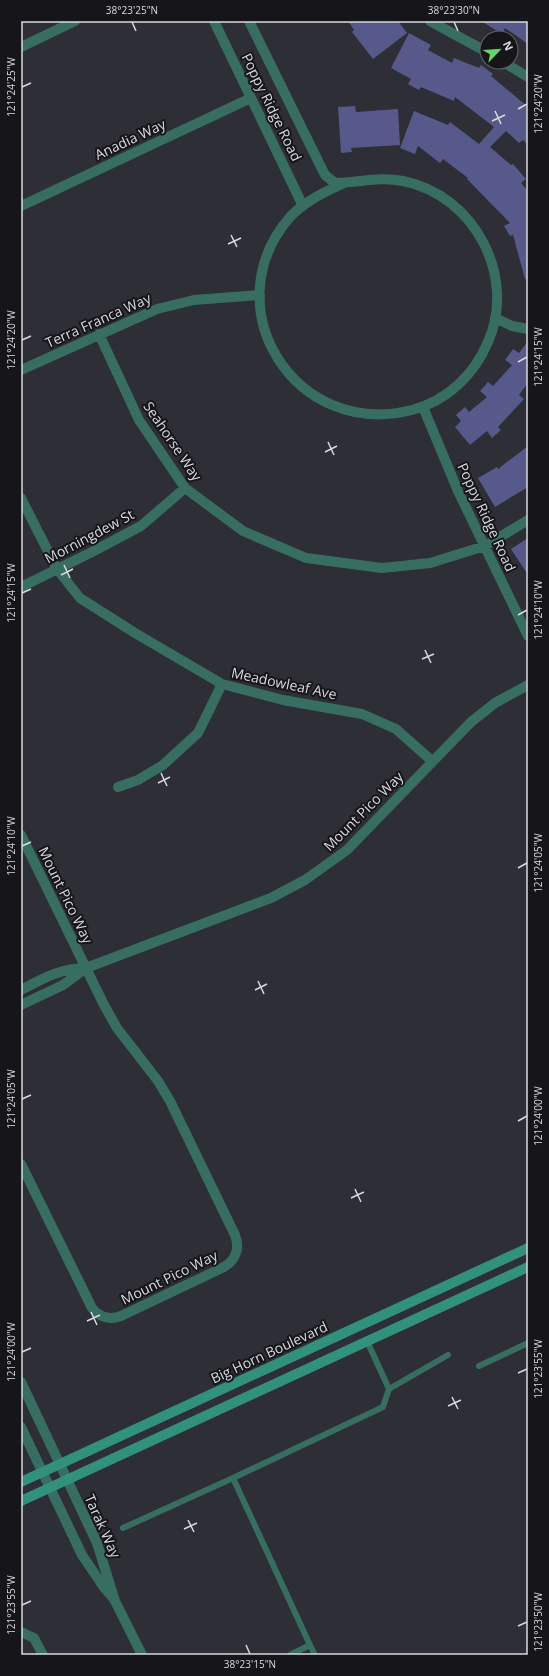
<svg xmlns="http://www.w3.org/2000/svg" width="549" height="1676" viewBox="0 0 549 1676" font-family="'Open Sans',sans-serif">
  <rect width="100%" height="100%" fill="#2d2e36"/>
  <path fill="#57598a" d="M348,21H398L407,33L373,59L352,32L354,30Z
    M481,21H528V44L505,28L502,34Z
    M409,33L431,45L428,50L452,63L454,58L479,68L481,65L493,74L491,76L528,107V145L523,140L519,143L506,131L490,147L511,165L513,164L526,179L521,183L528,191V279H525L513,235L510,236L504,226L510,223L467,179L468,178L443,159L440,163L418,146L415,154L400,148L414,111L448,125L450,122L479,144L494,127L455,97L454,101L421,87L419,90L408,84L411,79L391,68Z
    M355,106L356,112L398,109L400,145L351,148L352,152L341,153L338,107Z
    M528,341V383L519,395L524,399L498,427L501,430L492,438L487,431L470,445L455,427L461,421L456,415L465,407L469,412L487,397L480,391L488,382L493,386L512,365L505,360L513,349L519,353Z
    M528,446V487L495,507L478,478L497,467L498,469Z
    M528,538V575L511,549Z"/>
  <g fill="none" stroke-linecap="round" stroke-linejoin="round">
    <path stroke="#386e61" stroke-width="6" d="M479,1366L528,1343
      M389,1389L448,1355
      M233,1478L383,1407L389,1389L367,1341
      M123,1528L233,1478L310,1645L290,1655
      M310,1645L315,1655"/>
    <path stroke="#386e61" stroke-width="10" d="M214,21L303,206
      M249,21L325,175L335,183C359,183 378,176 403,181C474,195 517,276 488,342C474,375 447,401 412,410C295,440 212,307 290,217C305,201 325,192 344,183
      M430,21L487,52
      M21,47L75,21
      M503,62L528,77
      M21,206L251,98
      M495,318L512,326L528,329
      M99,334L139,420L185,488L243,531L306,558L382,568L430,563L485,546L528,520
      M21,370L157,309L194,300L260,295
      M423,407L458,491L528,636
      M21,498L57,569L80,598L135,633L222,684L283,700L362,714L396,729L432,761
      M21,587L90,553L141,526L185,488
      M118,787L138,780L163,765L198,733L222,684
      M21,835L104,1005L117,1028L158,1081L170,1101L235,1235C240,1248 236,1260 224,1267L121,1316C110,1320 100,1318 92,1308L21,1164
      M21,990C42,979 61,968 86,968
      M21,1005L63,985L86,968L271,898L305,880L347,850L471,722L495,703L528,685
      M21,1382L97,1543L115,1601L142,1655
      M21,1427L82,1555L103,1586L114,1599
      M21,1632L34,1638L43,1655"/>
    <path stroke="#32917d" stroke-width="10" d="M21,1482L528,1248
      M21,1501L528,1267"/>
  </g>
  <path fill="none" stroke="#d9dae0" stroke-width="1.5" d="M132,22L136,31M454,22L458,31M22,87L31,83M518,109L527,104M495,111L501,124M492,121L505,115M231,235L237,247M228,244L241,238M22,340L31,336M518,362L527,357M328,442L334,455M325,452L337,446M64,565L70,578M61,575L73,569M22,593L31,589M518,615L527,610M425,650L431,663M422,659L434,654M161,773L167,786M158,783L170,777M22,846L31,842M518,868L527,863M258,981L264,994M255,990L267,984M22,1099L31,1095M518,1121L527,1116M355,1189L361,1202M351,1198L364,1192M91,1312L97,1325M87,1321L100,1315M22,1352L31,1348M518,1373L527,1369M452,1397L458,1409M448,1406L461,1400M188,1520L194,1532M184,1529L197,1523M22,1605L31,1601M518,1626L527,1622M246,1645L250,1654"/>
  <g text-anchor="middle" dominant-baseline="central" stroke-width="4" stroke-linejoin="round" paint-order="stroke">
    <g font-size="14" fill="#d9dae0" stroke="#16161a">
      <text transform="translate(272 107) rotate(64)">Poppy Ridge Road</text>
      <text transform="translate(130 139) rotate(-25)">Anadia Way</text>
      <text transform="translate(98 320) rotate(-24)">Terra Franca Way</text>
      <text transform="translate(173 441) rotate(56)">Seahorse Way</text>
      <text transform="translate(487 517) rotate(65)">Poppy Ridge Road</text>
      <text transform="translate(89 536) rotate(-28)">Morningdew St</text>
      <text transform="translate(284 683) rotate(12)">Meadowleaf Ave</text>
      <text transform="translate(363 811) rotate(-45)">Mount Pico Way</text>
      <text transform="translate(66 895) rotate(64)">Mount Pico Way</text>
      <text transform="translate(169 1277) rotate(-26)">Mount Pico Way</text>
      <text transform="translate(269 1352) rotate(-25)">Big Horn Boulevard</text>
      <text transform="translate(103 1526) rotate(66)">Tarak Way</text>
    </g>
  </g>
  <rect width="549" height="1676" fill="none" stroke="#16161a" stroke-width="44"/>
  <g transform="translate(499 50) rotate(65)"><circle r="19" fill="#16161a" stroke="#646469"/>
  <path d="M0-3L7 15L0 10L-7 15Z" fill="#66d466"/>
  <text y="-6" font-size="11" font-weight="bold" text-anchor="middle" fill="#d9dae0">N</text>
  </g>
  <rect x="22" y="22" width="505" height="1632" fill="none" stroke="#d9dae0" stroke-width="1.5"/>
  <g font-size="10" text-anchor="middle" fill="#d9dae0">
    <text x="132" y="14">38°23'25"N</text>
    <text x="454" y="14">38°23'30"N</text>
    <text transform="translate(11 87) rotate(-90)" y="4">121°24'25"W</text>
    <text transform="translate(538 104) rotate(-90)" y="4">121°24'20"W</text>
    <text transform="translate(11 340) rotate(-90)" y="4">121°24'20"W</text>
    <text transform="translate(538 357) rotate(-90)" y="4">121°24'15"W</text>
    <text transform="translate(11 593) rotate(-90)" y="4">121°24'15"W</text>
    <text transform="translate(538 610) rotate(-90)" y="4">121°24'10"W</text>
    <text transform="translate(11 846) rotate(-90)" y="4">121°24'10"W</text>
    <text transform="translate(538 863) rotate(-90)" y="4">121°24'05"W</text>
    <text transform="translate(11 1099) rotate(-90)" y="4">121°24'05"W</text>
    <text transform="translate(538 1116) rotate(-90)" y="4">121°24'00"W</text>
    <text transform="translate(11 1352) rotate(-90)" y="4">121°24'00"W</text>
    <text transform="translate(538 1369) rotate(-90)" y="4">121°23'55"W</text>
    <text transform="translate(11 1605) rotate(-90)" y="4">121°23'55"W</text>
    <text transform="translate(538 1622) rotate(-90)" y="4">121°23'50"W</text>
    <text x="250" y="1668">38°23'15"N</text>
  </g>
</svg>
